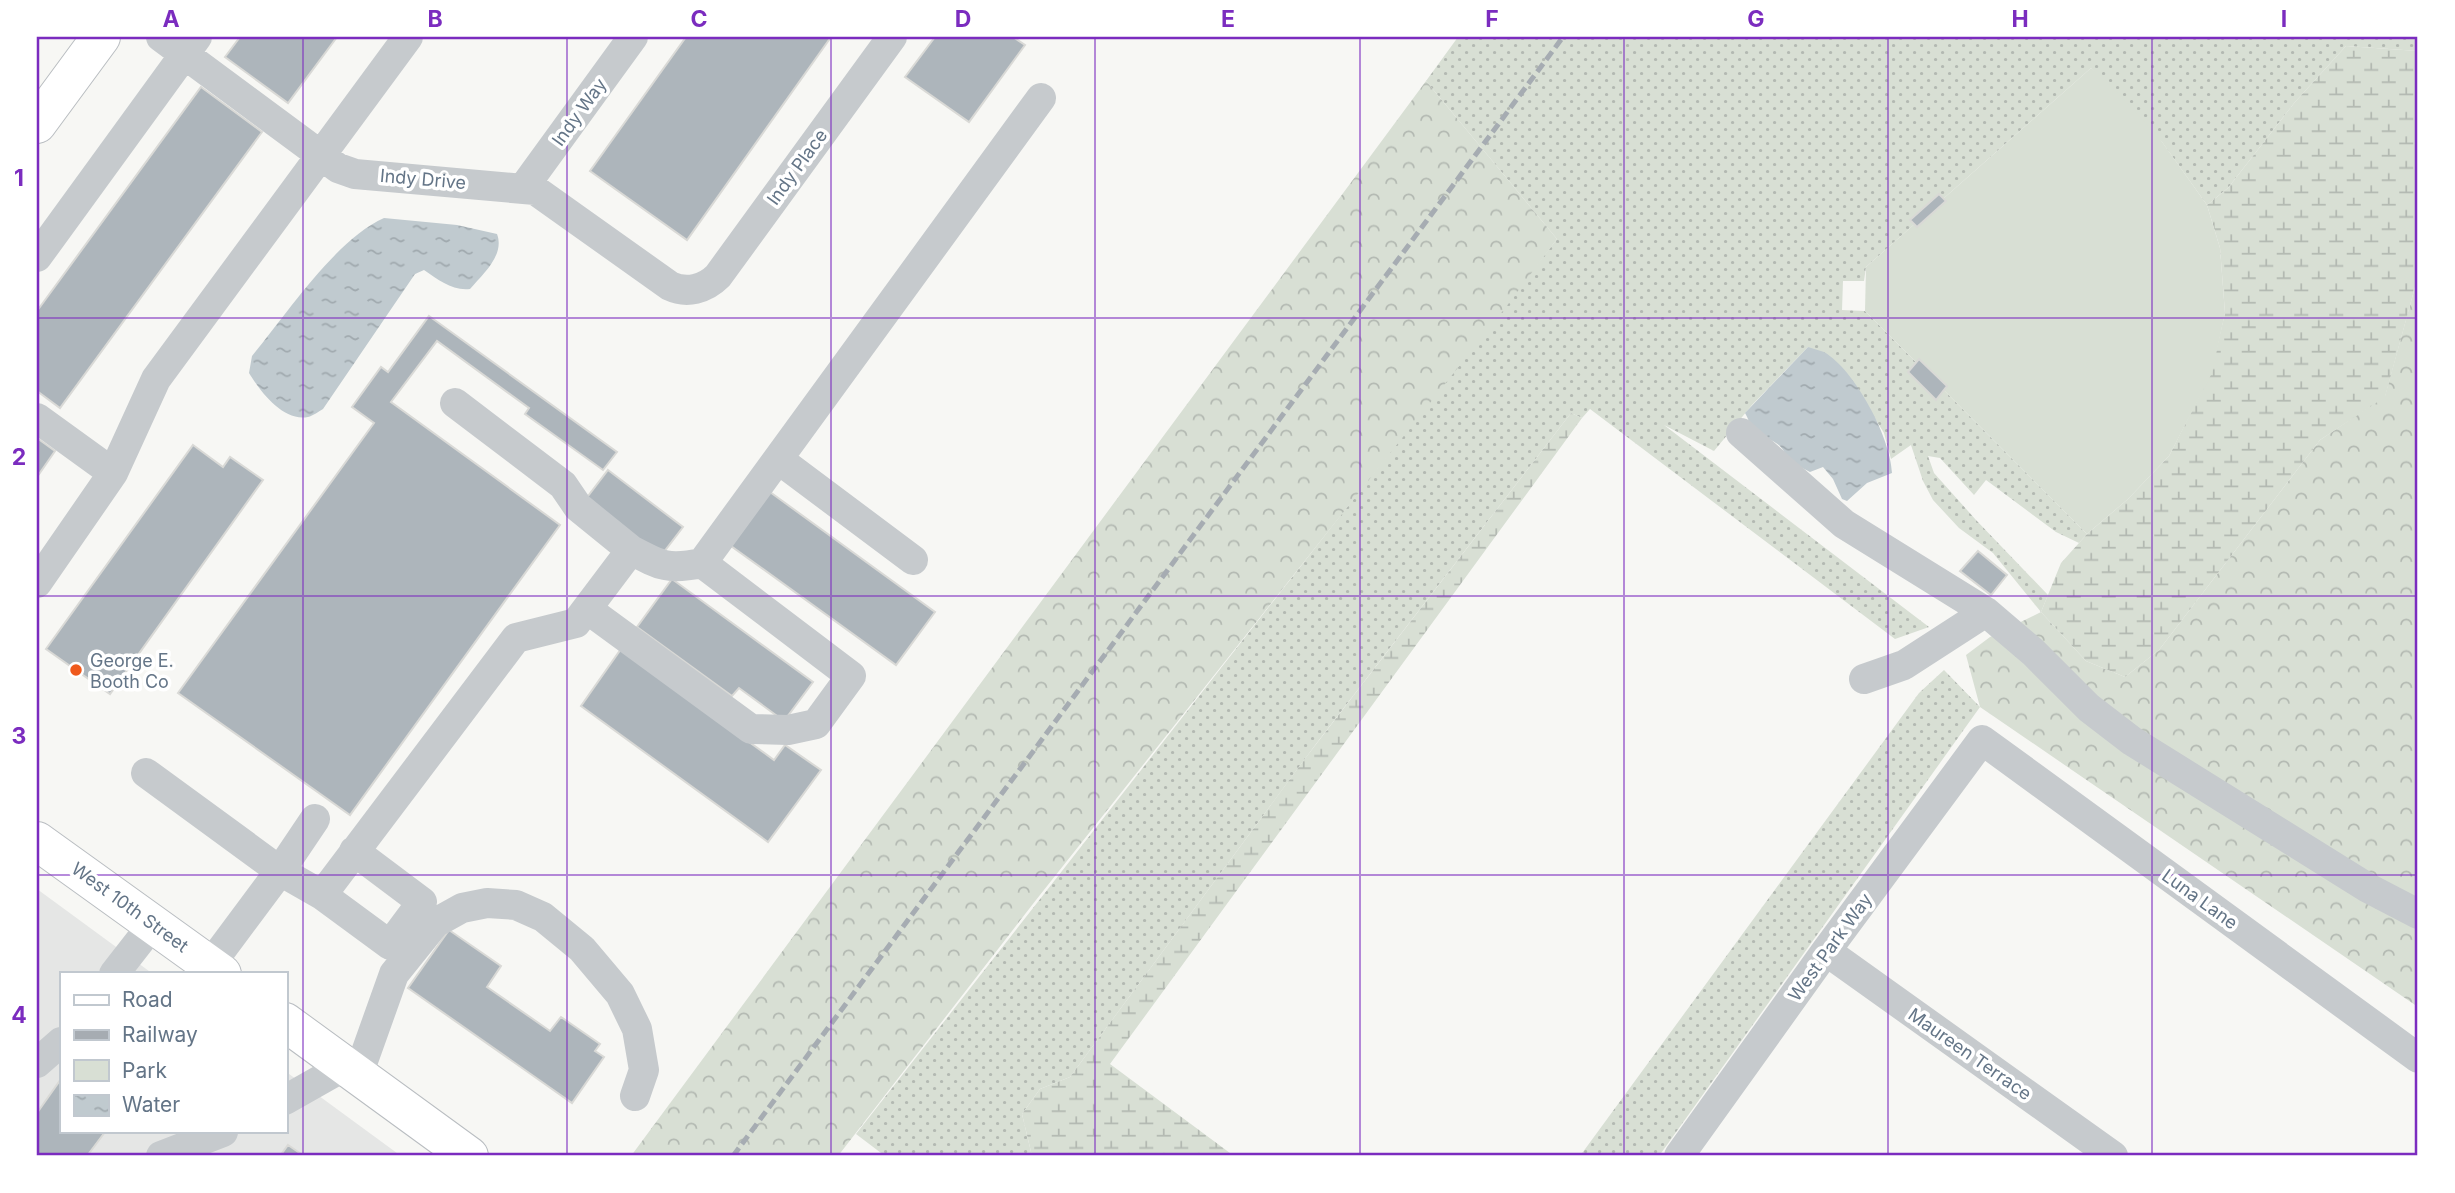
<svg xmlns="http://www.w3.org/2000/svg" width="2455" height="1193" viewBox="0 0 2455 1193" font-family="Inter,sans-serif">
  <defs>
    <pattern id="grass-dots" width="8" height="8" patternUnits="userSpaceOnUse" patternTransform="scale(1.75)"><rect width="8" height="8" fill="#d8dfd4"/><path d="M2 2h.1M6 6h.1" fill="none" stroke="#b3b9b2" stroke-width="1.8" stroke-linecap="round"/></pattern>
    <pattern id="forest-crowns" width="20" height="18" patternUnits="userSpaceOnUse" patternTransform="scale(1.75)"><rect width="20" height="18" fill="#d8dfd4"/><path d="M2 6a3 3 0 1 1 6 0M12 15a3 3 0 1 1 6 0" fill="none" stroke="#b3b9b2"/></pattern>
    <pattern id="wetland-marsh" width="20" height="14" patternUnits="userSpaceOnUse" patternTransform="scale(1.75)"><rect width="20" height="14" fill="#d8dfd4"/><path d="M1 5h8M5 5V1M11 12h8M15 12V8" fill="none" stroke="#b3b9b2"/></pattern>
    <pattern id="water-ripples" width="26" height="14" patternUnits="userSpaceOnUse" patternTransform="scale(1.75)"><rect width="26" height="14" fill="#c0cacf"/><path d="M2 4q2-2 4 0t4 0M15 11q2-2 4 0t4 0" fill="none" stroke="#a0a9ae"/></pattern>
  </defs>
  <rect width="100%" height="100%" fill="#f7f7f4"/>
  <path fill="#e5e6e5" d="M37,889L153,974H61V1132H285V1071L401,1156H37Z"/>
  <path fill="url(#grass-dots)" d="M1458,37H2418V51L2346,46L2295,102L2228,188L2207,205L2162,142L2091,68L1866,267L1864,281H1843L1842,310L1865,311L2087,534L2079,543L2056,532L1986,480L1974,495L1940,458L1928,456L1934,473L1976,520L2048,595L2041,612L1993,553L1959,528L1933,500L1923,481L1911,445L1891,459L1884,433L1871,412L1808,347L1752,405L1714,451L1664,425L1929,627L1895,639L1590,409L1582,418L1571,413L1316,744L1070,1077L1040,1089L1022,1114L1032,1156H885L856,1134L1557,239L1426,81Z
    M1944,670L1980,707L1659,1156H1580L1919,693Z"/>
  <path fill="url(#forest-crowns)" d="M1426,81L1557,239L1506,307L1036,900L838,1156H631Z
    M2418,276V1007L1980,707L1966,655L1990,637L2041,612L2086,661L2125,677L2159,650L2320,440L2385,396Z"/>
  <path fill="url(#wetland-marsh)" d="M2346,46L2418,51V276L2385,397L2320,440L2159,650L2125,677L2086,661L2041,612L2061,563L2087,534L2128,499L2169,456L2211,373L2225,313L2220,248L2207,205L2228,188L2295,102Z
    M1571,413L1582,418L1110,1064L1234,1156H1032L1022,1114L1040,1089L1070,1077L1307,756Z"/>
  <path fill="#d8dfd4" d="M2091,68L2104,78L2160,139L2207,205L2220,248L2225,313L2212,373L2169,456L2128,499L2087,534L1865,311L1866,267Z"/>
  <path fill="url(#water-ripples)" d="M384,218L457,225L497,234C505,255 483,274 470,289C452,291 439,280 424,270L415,274L323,409C319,411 313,416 308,417C283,422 260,391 249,373L252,356C286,315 336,239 384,218Z
    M1808,347C1813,349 1819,350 1824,352C1855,370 1891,438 1892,473L1867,483L1847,501L1842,499L1833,479L1823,467L1810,472L1787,460C1782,438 1766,442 1754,429C1750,425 1748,418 1745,413Z"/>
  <path fill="#adb5bb" stroke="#d9d9d6" stroke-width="2" d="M240,37H337L288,103L225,57Z
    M686,37H831L687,240L590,171Z
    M935,37H1013L1025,45L969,122L905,77Z
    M201,87L262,132L60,408L37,391V311Z
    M1939,194L1946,201L1917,227L1910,220Z
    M429,316L617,452L603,470L525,414L529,408L437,341L391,402L560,525L350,815L178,693L374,423L352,407L381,367L388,372Z
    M1919,359L1947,386L1936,400L1908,372Z
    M37,438L55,451L37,477Z
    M193,445L223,467L230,457L263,480L110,694L46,649Z
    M608,470L683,527L660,557L585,500Z
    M770,492L935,612L896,665L731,546Z
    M1978,551L2007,575L1991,595L1960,571Z
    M672,579L813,682L784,721L739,688L732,696L637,627Z
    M621,649L774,760L785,745L821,770L768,842L581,706Z
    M449,930L501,966L487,987L550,1031L561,1017L600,1044L595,1051L604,1057L572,1103L408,988Z
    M61,1079V1132H105L87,1156H37V1113Z
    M288,1145L304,1156H280Z"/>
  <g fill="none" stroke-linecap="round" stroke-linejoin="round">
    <g stroke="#b9bdc1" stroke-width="40">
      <path id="major" d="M37,124L101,37
        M37,841L222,974
        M285,1022L469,1156"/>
    </g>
    <path stroke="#c6cacd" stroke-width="30" d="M161,37L338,168L355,174L535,190L670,286C687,294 705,289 718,276L892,37
      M524,187L633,37
      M37,257L197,37
      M37,418L113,473L156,379L408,37
      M1741,433L1844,524L1986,612L2033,652L2089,708L2132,741L2368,888L2418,914
      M778,459L913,560
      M631,550C661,566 668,570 702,563
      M37,583L113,473
      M587,609L751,729L788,730L816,724L851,676L702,563L1041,98
      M1864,679L1904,665L1986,612
      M146,773L280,871L315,819
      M322,895L390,945L422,902L354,851
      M1826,951L2113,1156
      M210,965L280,871L322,895L516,638L576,623L631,550L578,507L563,485L455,403
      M114,974L153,924
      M37,1063L61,1042
      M358,1075L394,974L435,923L462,908L487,903L516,905L543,917L582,949L620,994L637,1029L644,1070L635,1096
      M285,1100L345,1066
      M161,1156L223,1132
      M1679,1156L1826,951L1982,740L2418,1058"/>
    <use href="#major" stroke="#fff" stroke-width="38"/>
    <path stroke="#a6acb2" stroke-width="5" stroke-dasharray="10 5" stroke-linecap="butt" d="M733,1156L1563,37"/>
  </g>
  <path fill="none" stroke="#7b2cbf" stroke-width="2" stroke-opacity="0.55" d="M303,37V1156M567,37V1156M831,37V1156M1095,37V1156M1360,37V1156M1624,37V1156M1888,37V1156M2152,37V1156M37,318H2418M37,596H2418M37,875H2418"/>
  <circle fill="#ef591c" stroke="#fff" stroke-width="2.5" cx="76" cy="670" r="7"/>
  <g text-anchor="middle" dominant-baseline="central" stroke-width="7" stroke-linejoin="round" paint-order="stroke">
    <g font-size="18" fill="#647587" stroke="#fff">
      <text transform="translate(579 112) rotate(-54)">Indy Way</text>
      <text transform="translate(797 167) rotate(-54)">Indy Place</text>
      <text transform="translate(423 179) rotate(5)">Indy Drive</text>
      <text transform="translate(2200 899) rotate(36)">Luna Lane</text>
      <text transform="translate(130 907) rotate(36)">West 10th Street</text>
      <text transform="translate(1830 947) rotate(-54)">West Park Way</text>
      <text transform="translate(1970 1054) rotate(35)">Maureen Terrace</text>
    </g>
    <g font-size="18" fill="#647587" stroke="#fff" text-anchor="start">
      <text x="90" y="660">George E.<tspan x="90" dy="21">Booth Co</tspan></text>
    </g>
  </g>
  <rect width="2455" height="1193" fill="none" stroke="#ffffff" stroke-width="77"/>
  <rect x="60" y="972" width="228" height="161" fill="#ffffff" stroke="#c1c8cf" stroke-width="2"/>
  <rect x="74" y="995" width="35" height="10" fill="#ffffff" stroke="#c1c8cf" stroke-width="2"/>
  <text x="122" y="1007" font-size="21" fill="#647587">Road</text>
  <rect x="74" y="1030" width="35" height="10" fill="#a6acb2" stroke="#c1c8cf" stroke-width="2"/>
  <text x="122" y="1042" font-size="21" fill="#647587">Railway</text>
  <rect x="74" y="1060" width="35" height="21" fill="#d8dfd4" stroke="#c1c8cf" stroke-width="2"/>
  <text x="122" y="1078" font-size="21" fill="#647587">Park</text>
  <rect x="74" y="1095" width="35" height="21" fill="url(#water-ripples)" stroke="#c1c8cf" stroke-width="2"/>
  <text x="122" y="1112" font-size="21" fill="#647587">Water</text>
  <rect x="38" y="38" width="2378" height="1116" fill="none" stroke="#7b2cbf" stroke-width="2.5"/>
  <g font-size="23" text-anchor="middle" font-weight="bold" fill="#7b2cbf">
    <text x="171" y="27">A</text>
    <text x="435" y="27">B</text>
    <text x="699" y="27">C</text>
    <text x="963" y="27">D</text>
    <text x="1228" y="27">E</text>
    <text x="1492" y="27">F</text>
    <text x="1756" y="27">G</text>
    <text x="2020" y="27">H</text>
    <text x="2284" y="27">I</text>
    <text x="19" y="186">1</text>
    <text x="19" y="465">2</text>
    <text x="19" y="744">3</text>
    <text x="19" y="1023">4</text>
  </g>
</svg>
